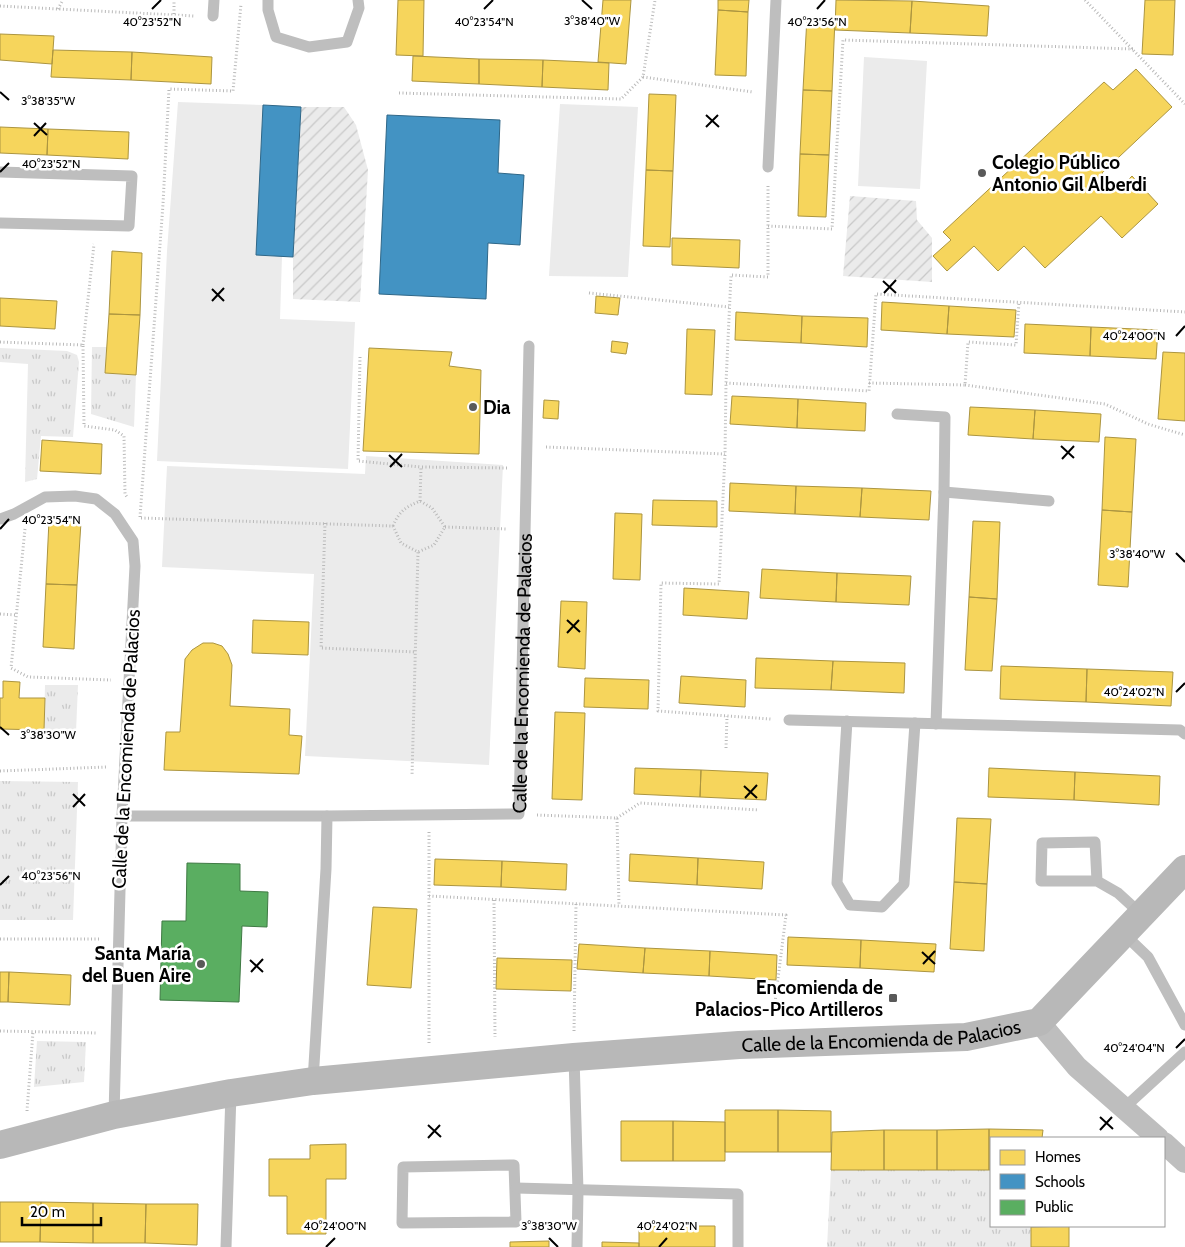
<svg xmlns="http://www.w3.org/2000/svg" width="1185" height="1247" viewBox="0 0 1185 1247" font-family="Cabin,sans-serif">
  <defs>
    <pattern id="grass-tufts" width="24" height="20" patternUnits="userSpaceOnUse" patternTransform="scale(1.25)"><rect width="24" height="20" fill="#ebebeb"/><path d="M3 7l-1-3M5 7V3M7 7l1-3M15 17l-1-3M17 17v-4M19 17l1-3" fill="none" stroke="#c8c8c8"/></pattern>
    <pattern id="garden-furrows" width="10" height="10" patternUnits="userSpaceOnUse" patternTransform="scale(1.25)"><rect width="10" height="10" fill="#ebebeb"/><path d="M-1 1l2-2M0 10L10 0M9 11l2-2" fill="none" stroke="#c8c8c8"/></pattern>
  </defs>
  <rect width="100%" height="100%" fill="#fff"/>
  <path fill="url(#grass-tufts)" d="M92,347H107L105,373L136,375L134,427L91,414Z
    M0,348L67,351L77,355L79,362L73,437L41,436L37,479L25,482L28,364L0,362Z
    M45,685H78L76,732L44,730Z
    M0,781L78,782L73,920H0Z
    M37,1041L86,1042L84,1082L34,1087Z
    M831,1170H991V1226H1052V1227H1031V1247H827Z"/>
  <path fill="#ebebeb" d="M864,57L927,61L920,189L858,186Z
    M178,102L263,105L256,255L282,256L280,319L355,322L348,469L157,461L167,251Z
    M560,104L638,107L628,277L549,276Z
    M366,456L503,465L489,765L305,756L314,574L162,567L167,466L365,474Z"/>
  <path fill="url(#garden-furrows)" d="M301,107H344L356,125L368,170L360,302L293,299V257Z
    M850,196L916,201L917,220L932,238V282L843,276Z"/>
  <path fill="#f6d55c" stroke="#ac9540" d="M398,0H424L423,56L396,55Z
    M603,0H631L626,64L598,62Z
    M718,0H749L748,12L718,10Z
    M836,0L912,1L910,33L835,30Z
    M1145,0H1175L1173,55L1142,54Z
    M912,1L989,6L987,36L910,33Z
    M718,10L748,12L746,76L715,75Z
    M807,17L835,18L832,91L803,90Z
    M0,34L54,36L52,64L0,60Z
    M53,50L132,52L131,80L51,77Z
    M132,52L212,57L211,84L131,80Z
    M413,56L479,59V84L412,81Z
    M479,59L543,60L542,87L479,84Z
    M543,60L609,63L608,90L542,87Z
    M1136,69L1172,107L1102,173L1118,190L1132,176L1158,204L1122,238L1101,216L1045,268L1024,246L998,271L974,246L947,271L933,256L951,240L943,232L1104,82L1113,90Z
    M803,90L832,91L829,155L800,154Z
    M649,94L676,95L673,171L646,170Z
    M0,127L48,129L47,155L0,153Z
    M48,129L129,132L128,159L47,155Z
    M800,154L829,155L826,217L798,216Z
    M646,170L673,171L670,247L643,246Z
    M672,238L740,240L739,268L672,265Z
    M112,251L142,253L140,315L109,314Z
    M596,296L620,298L618,315L595,313Z
    M0,298L57,301L55,329L0,326Z
    M882,302L949,306L947,334L881,330Z
    M949,306L1016,310L1014,337L947,334Z
    M736,312L802,316L801,343L735,340Z
    M109,314L140,315L136,375L105,373Z
    M802,316L868,318L867,347L801,343Z
    M1025,324L1091,327L1090,356L1024,353Z
    M1091,327L1158,330L1156,359L1090,356Z
    M687,329L715,330L712,395L685,394Z
    M612,341L628,343L626,354L611,352Z
    M369,348L452,352L449,366L481,370L479,454L363,451Z
    M1163,352L1185,353V421L1158,419Z
    M732,396L798,399L797,428L730,424Z
    M798,399L866,403L865,431L797,428Z
    M544,400L559,401L558,419L543,418Z
    M970,407L1035,410L1033,439L968,435Z
    M1035,410L1101,414L1099,442L1033,439Z
    M1105,437L1136,439L1132,512L1102,510Z
    M42,440L102,444L101,474L40,471Z
    M730,483L796,486L795,514L729,511Z
    M796,486L862,488L860,517L795,514Z
    M862,488L931,491L929,520L860,517Z
    M653,500L717,501V527L652,525Z
    M1102,510L1132,512L1128,587L1098,585Z
    M615,513L642,514L640,580L613,579Z
    M49,520L81,522L77,585L46,584Z
    M973,521L1000,522L997,599L969,597Z
    M762,569L837,573L836,602L760,598Z
    M837,573L911,576L909,605L836,602Z
    M46,584L77,585L74,649L43,647Z
    M684,588L749,592L747,619L683,615Z
    M969,597L997,599L992,671L965,670Z
    M561,601L587,602L585,669L558,667Z
    M253,620L309,622L308,655L252,653Z
    M203,643H213L222,646L228,654L232,665L230,706L290,709L289,735L302,736L299,774L164,770L166,732H180L185,659L192,650Z
    M756,658L833,661L831,690L755,688Z
    M833,661L905,663L904,693L831,690Z
    M1001,666L1087,669L1086,702L1000,699Z
    M1087,669L1173,672L1171,706L1086,702Z
    M681,676L746,680L745,707L679,703Z
    M585,678L649,680L648,709L584,707Z
    M3,681L20,682L19,698H45L44,730L0,729V698H3Z
    M555,712L585,713L582,800L552,799Z
    M635,768L701,770L700,797L634,794Z
    M989,768L1075,772L1074,800L988,797Z
    M701,770L768,773L766,800L700,797Z
    M1075,772L1160,776L1159,805L1074,800Z
    M957,818L991,819L987,884L954,882Z
    M630,854L698,858L697,885L629,881Z
    M698,858L764,862L762,889L697,885Z
    M435,859L502,861L501,887L434,885Z
    M502,861L567,864L566,890L501,887Z
    M954,882L987,884L984,951L950,949Z
    M373,907L417,909L411,988L367,985Z
    M788,937L861,940L860,968L787,965Z
    M861,940L936,944L934,972L860,968Z
    M579,944L645,948L643,973L577,969Z
    M645,948L710,951L709,976L643,973Z
    M710,951L777,955L776,980L709,976Z
    M497,958L572,960L571,991L496,989Z
    M0,972H9L8,1002H0Z
    M9,972L71,975L70,1005L8,1002Z
    M725,1110H778V1152H725Z
    M778,1110L831,1111V1152H778Z
    M621,1121H673V1161H621Z
    M673,1121L725,1122V1161H673Z
    M989,1129L1043,1130L1042,1138H991V1170H989Z
    M989,1129V1170H937V1130Z
    M884,1130H937V1170H884Z
    M884,1130V1170H831L832,1132Z
    M346,1144V1179H326V1234H287V1196H269V1159H310V1145Z
    M0,1202H41L40,1242H0Z
    M41,1202L93,1203V1243L40,1242Z
    M93,1203L146,1204L145,1243H93Z
    M146,1204H198L197,1245L145,1243Z
    M639,1226H715V1247H639Z
    M1069,1226V1247H1031V1227Z
    M549,1241V1247H510V1242Z
    M602,1242L639,1243V1247H602Z"/>
  <path fill="#4393c3" stroke="#2f6788" d="M263,105L301,107L293,257L256,255Z
    M387,115L500,120L498,173L524,175L520,245L488,243L486,299L379,294Z"/>
  <path fill="#5aae61" stroke="#3f7a44" d="M187,863L240,864V891L268,892L267,927L242,926L239,1002L160,1000L162,921H186Z"/>
  <g fill="none" stroke-linecap="round" stroke-linejoin="round">
    <path stroke="#b9b9b9" stroke-width="3" stroke-dasharray="1 2.5" stroke-linecap="butt" d="M1085,0L1185,104
      M0,6L194,16
      M58,9L63,0
      M174,14V0
      M643,77L753,92
      M399,93L621,99L643,77L655,0
      M768,186V277L731,275L726,383L725,454L719,584L661,583L658,711L771,719
      M768,226L832,229L843,40L1133,49
      M589,293L729,307
      M0,342L83,345L84,426L115,430L124,436L125,494L127,497
      M83,345L94,244
      M360,357L358,461L421,467
      M726,383L869,391L876,294L1185,312
      M869,383L965,385L968,342L1016,345L1019,302
      M965,385L1105,404L1148,424L1185,435
      M546,447L725,454
      M420,501L421,467L508,468
      M140,517L163,204L169,89L233,91L241,4
      M141,518L393,526L401,543L418,552L412,776
      M325,523L321,648L416,652
      M393,526C399,511 406,507 420,501L432,508L445,527L434,545L418,552
      M445,527L507,529
      M25,529L11,668L28,677L111,680
      M0,614L17,615
      M726,748L727,716
      M0,771L107,767
      M537,815L617,818L619,906
      M617,818L640,803L759,810
      M429,832V1043
      M429,896L786,915L773,1018
      M494,900L495,1037
      M0,939H101
      M0,1031L98,1033
      M574,1031L576,904
      M27,1111L33,1032"/>
    <g stroke="#bebebe" stroke-width="11">
      <path d="M268,0V10L276,37L309,47L347,42L359,8L358,0"/>
      <path d="M213,16L214,0"/>
      <path d="M768,167L776,0"/>
      <path d="M0,172L132,176L129,226L0,223"/>
      <path d="M897,414L945,417L944,492"/>
      <path d="M0,519L14,514L45,497L75,496L96,499L115,514L133,541L135,566L122,816L114,1115"/>
      <path d="M789,720L1180,730L1185,734"/>
      <path d="M847,721L837,883L850,905L882,907L904,884L915,723"/>
      <path d="M936,724L944,492L1049,501"/>
      <path d="M122,816H327"/>
      <path d="M1097,881L1095,842L1042,843L1041,881H1097L1118,893L1142,915"/>
      <path d="M1124,934L1148,957L1185,1025"/>
      <path d="M574,1057L578,1191L577,1247"/>
      <path id="s1" d="M313,1081L326,869L327,816L519,814L529,346"/>
      <path d="M1124,1108L1185,1052"/>
      <path d="M514,1165L516,1222L402,1223L403,1167Z"/>
      <path d="M516,1188L738,1194V1247"/>
      <path d="M226,1247L231,1093"/>
    </g>
    <path stroke="#bebebe" stroke-width="22" d="M1039,1022L1077,1067L1158,1138
      M1164,1143L1185,1162"/>
    <path stroke="#b8b8b8" stroke-width="28" id="s2" d="M0,1145L114,1115L231,1093L313,1081L574,1057L739,1045L966,1037L1039,1022L1185,869"/>
  </g>
  <path fill="none" stroke="#000" stroke-width="2" d="M582,0L592,9M152,9L161,0M484,9L493,0M817,9L825,0M0,92L9,100M706,115L719,127M34,123L47,135M706,127L718,115M34,136L46,123M0,172L9,163M883,281L896,293M212,289L224,301M884,293L896,280M212,301L224,288M1176,336L1185,326M1061,446L1074,458M389,455L402,467M1062,459L1074,446M390,467L402,454M0,529L9,519M1176,553L1185,562M567,620L580,632M567,633L579,620M1176,692L1185,683M0,727L9,735M744,786L757,798M73,794L85,806M745,798L757,785M73,807L85,794M0,885L9,876M922,952L935,964M250,960L263,972M923,964L935,951M251,972L263,959M1176,1048L1185,1039M1100,1117L1113,1129M428,1125L441,1137M1100,1130L1112,1117M428,1138L440,1125M549,1238L558,1247M326,1247L335,1238M659,1247L667,1238"/>
  <g fill="#595959" stroke="#fff" stroke-width="2">
    <circle cx="982" cy="173" r="5"/>
    <circle cx="473" cy="407" r="5"/>
    <circle cx="201" cy="964" r="5"/>
    <rect x="888" y="993" width="10" height="10" rx="2.5"/>
  </g>
  <g text-anchor="middle" dominant-baseline="central" stroke-width="5" stroke-linejoin="round" paint-order="stroke">
    <g font-size="19" font-weight="bold" fill="#000" stroke="#fff" text-anchor="start">
      <text x="992" y="162">Colegio Público<tspan x="992" dy="22">Antonio Gil Alberdi</tspan></text>
      <text x="483" y="407">Dia</text>
      <text x="191" y="953" text-anchor="end">Santa María<tspan x="191" dy="22">del Buen Aire</tspan></text>
      <text x="883" y="987" text-anchor="end">Encomienda de<tspan x="883" dy="22">Palacios-Pico Artilleros</tspan></text>
    </g>
    <g font-size="19" fill="#000" stroke="#fff">
      <text stroke="none"><textPath href="#s1" startOffset="598">Calle de la Encomienda de Palacios</textPath></text>
      <text transform="translate(126 749) rotate(-87)">Calle de la Encomienda de Palacios</text>
      <text stroke="none"><textPath href="#s2" startOffset="890">Calle de la Encomienda de Palacios</textPath></text>
    </g>
  </g>
  <g font-size="12" text-anchor="middle" fill="#000" stroke="#fff" stroke-width="5" stroke-linejoin="round" paint-order="stroke">
    <text x="592" y="25">3°38'40"W</text>
    <text x="152" y="26">40°23'52"N</text>
    <text x="484" y="26">40°23'54"N</text>
    <text x="817" y="26">40°23'56"N</text>
    <text x="48" y="105">3°38'35"W</text>
    <text x="51" y="168">40°23'52"N</text>
    <text x="1134" y="340">40°24'00"N</text>
    <text x="51" y="524">40°23'54"N</text>
    <text x="1137" y="558">3°38'40"W</text>
    <text x="1134" y="696">40°24'02"N</text>
    <text x="48" y="739">3°38'30"W</text>
    <text x="51" y="880">40°23'56"N</text>
    <text x="1134" y="1052">40°24'04"N</text>
    <text x="335" y="1230">40°24'00"N</text>
    <text x="667" y="1230">40°24'02"N</text>
    <text x="549" y="1230">3°38'30"W</text>
  </g>
  <rect x="990" y="1137" width="175" height="90" fill="#ffffff" stroke="#999999"/>
  <rect x="1000" y="1150" width="25" height="15" fill="#f6d55c" stroke="#999999"/>
  <text x="1035" y="1162" font-size="15" fill="#000000">Homes</text>
  <rect x="1000" y="1174" width="25" height="15" fill="#4393c3" stroke="#999999"/>
  <text x="1035" y="1187" font-size="15" fill="#000000">Schools</text>
  <rect x="1000" y="1200" width="25" height="15" fill="#5aae61" stroke="#999999"/>
  <text x="1035" y="1212" font-size="15" fill="#000000">Public</text>
  <path d="M22 1217v8h79v-8" fill="none" stroke="#000000" stroke-width="2.5"/>
  <text x="30" y="1217" font-size="15" fill="#000000" stroke="#ffffff" stroke-width="4" paint-order="stroke">20 m</text>
</svg>
